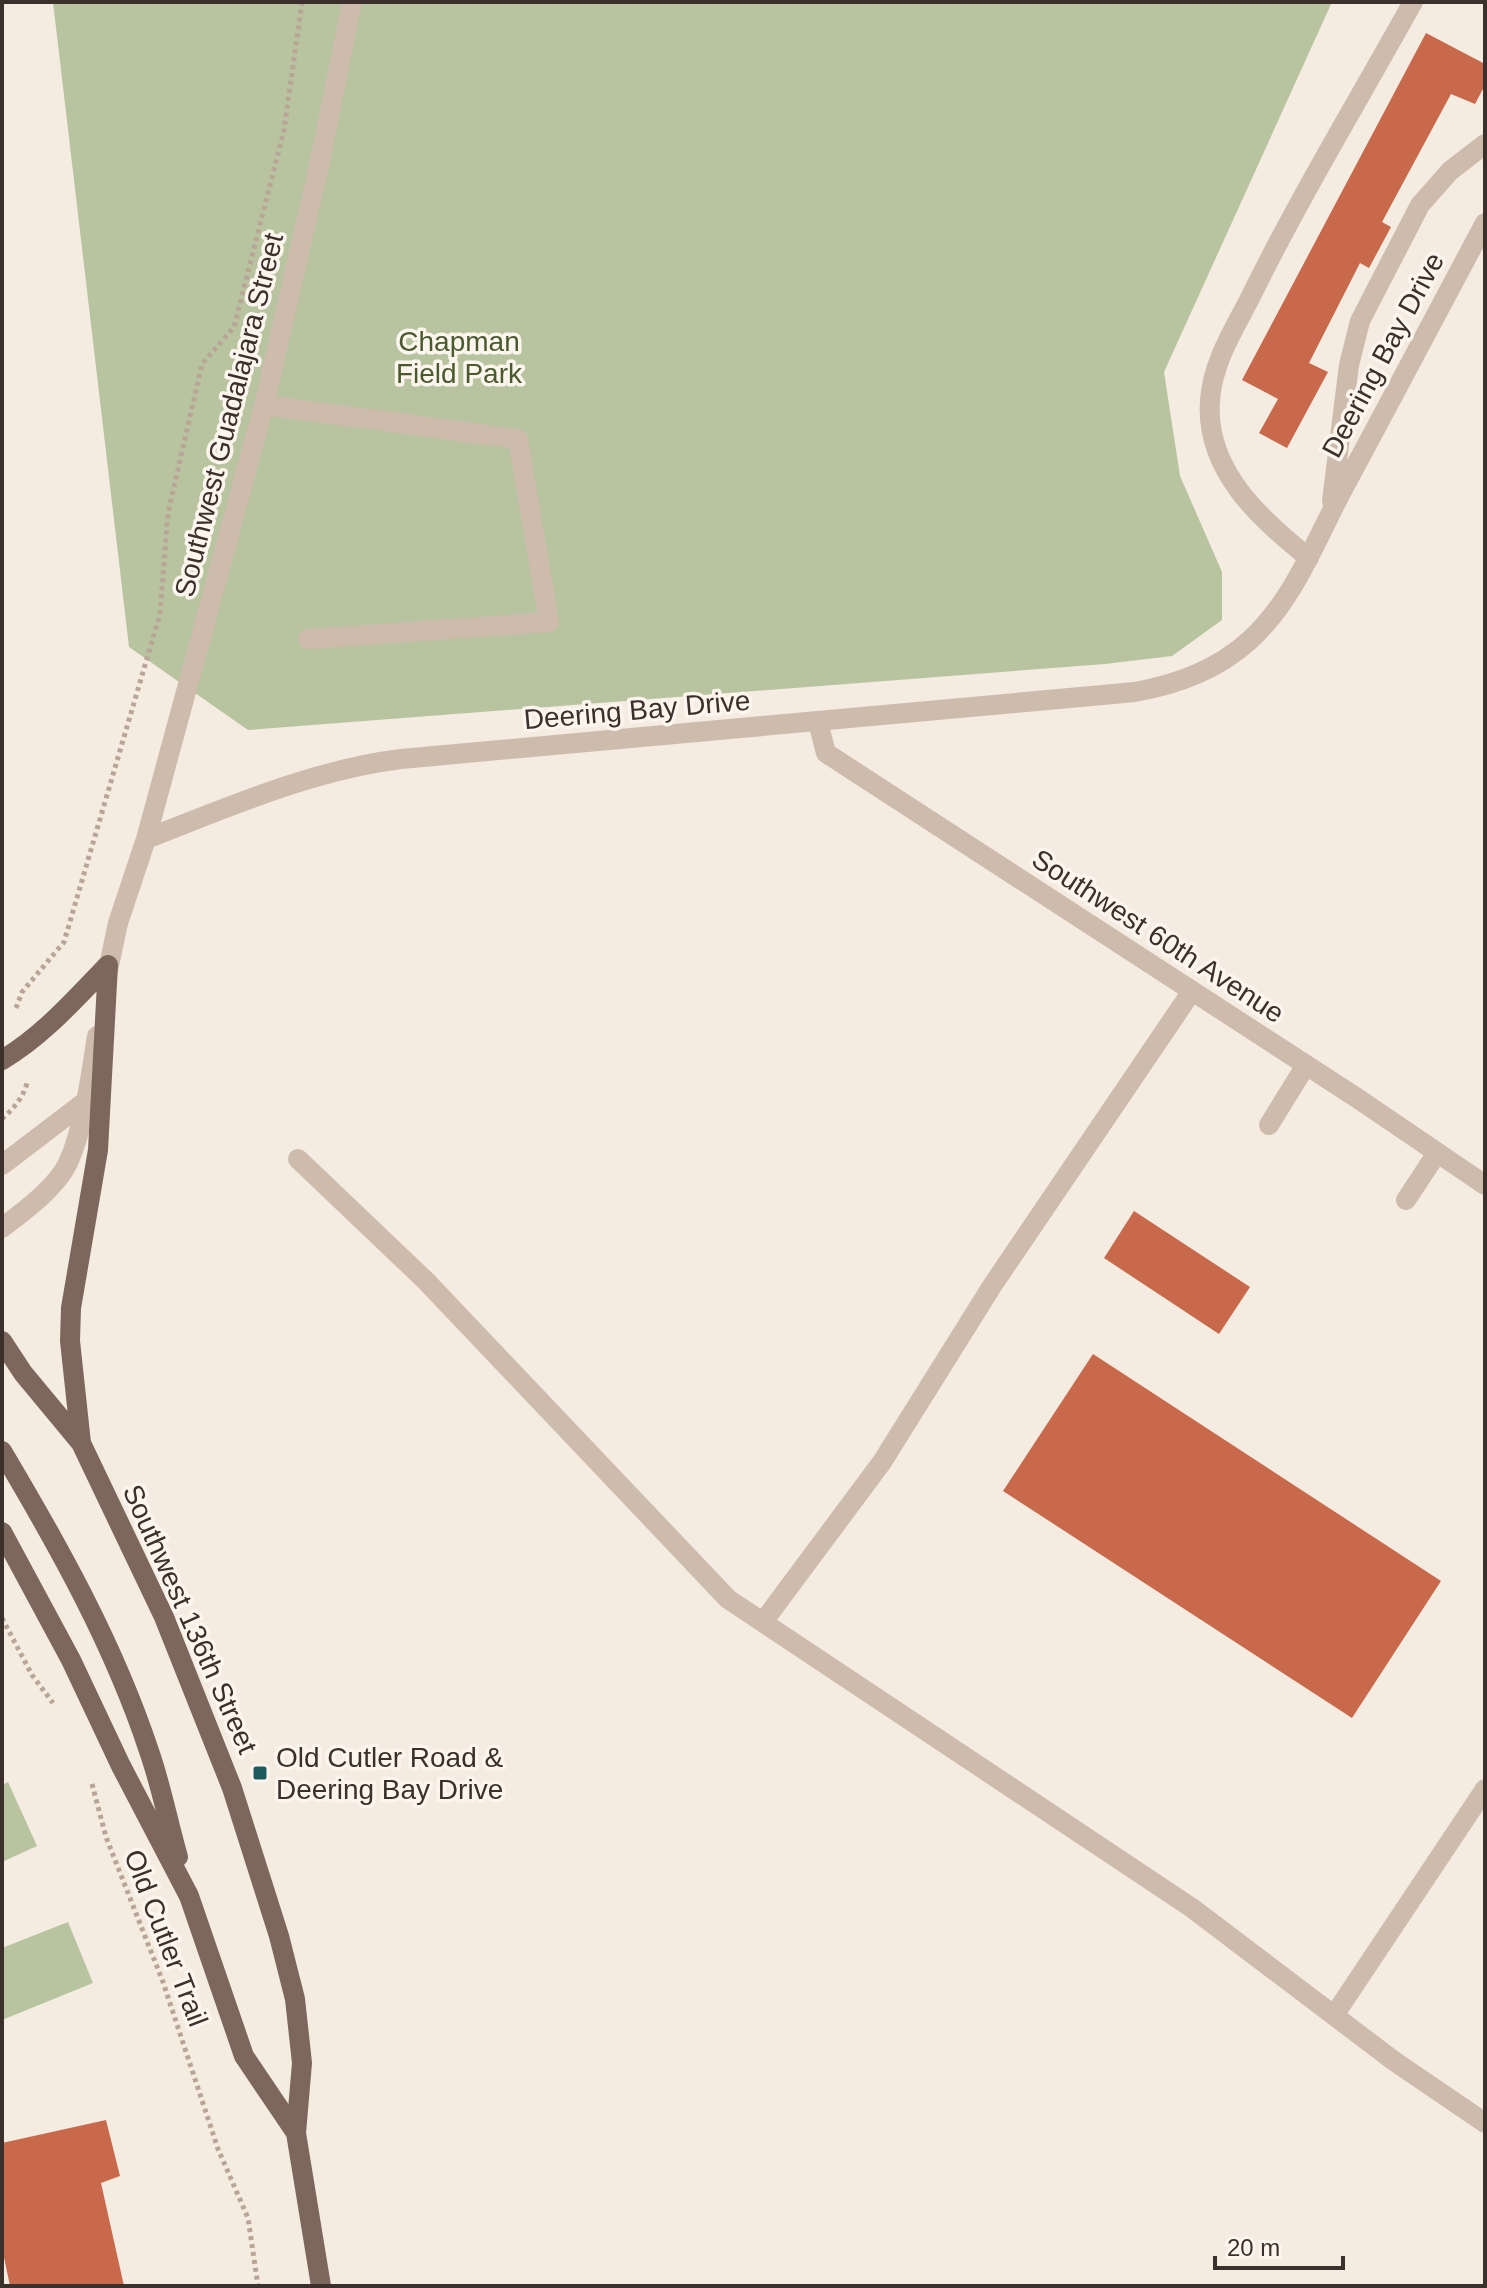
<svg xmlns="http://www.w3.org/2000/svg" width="1487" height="2288" viewBox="0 0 1487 2288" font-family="Arial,sans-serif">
  <rect width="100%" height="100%" fill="#f4ebe1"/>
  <path fill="#b8c4a0" d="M53,2H1332L1164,372L1180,476L1222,572V620L1172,656L1105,664L248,730L129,647Z
    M8,1782L37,1846L2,1862V1785Z
    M68,1922L93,1983L2,2020V1948Z"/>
  <path fill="#c8694b" d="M1426,33L1485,64V85L1475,104L1451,94L1382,222L1391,227L1369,268L1360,263L1309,363L1328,372L1287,448L1259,433L1278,399L1242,380Z
    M1134,1211L1250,1287L1219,1334L1104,1258Z
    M1093,1354L1441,1581L1352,1718L1003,1491Z
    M106,2120L120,2176L101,2183L124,2286H10L2,2248V2143Z"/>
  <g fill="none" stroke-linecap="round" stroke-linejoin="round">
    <path stroke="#b9a596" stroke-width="5" stroke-dasharray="4 4" stroke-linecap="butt" d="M16,1008L22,992L64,942L160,614L168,513L202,364L234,327L284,130L302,2
      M2,1119C13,1109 23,1098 27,1083
      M2,1618L32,1675L53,1703
      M92,1784L106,1837L163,1982L218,2149L248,2218L258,2286"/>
    <path stroke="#cdbbac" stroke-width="20" d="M264,405L518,439L549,622L308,639
      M1332,501L1349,365L1360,321L1420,205L1450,171L1485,144
      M1309,558C1260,519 1205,470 1210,401C1212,364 1233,331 1249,300C1299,198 1358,101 1413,2
      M818,722L826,753L1357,1098L1485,1185
      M146,839L264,405L318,170L352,2
      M106,980L118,923L146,839C229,807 312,770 401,759L1135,692C1178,684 1217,670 1250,640C1293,601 1315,542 1342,491C1390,402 1437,313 1485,223
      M1269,1125L1306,1065
      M298,1159L426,1281L728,1599L1192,1908L1394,2061L1485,2123
      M2,1165L86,1101
      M1406,1200L1437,1153
      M2,1228C24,1211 56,1188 68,1163C84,1128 91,1074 97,1036
      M763,1622L882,1462L992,1286L1192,991
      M1335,2014L1485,1789"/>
    <path stroke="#7d675c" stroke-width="20" d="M2,1060C43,1036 75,999 108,965
      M2,1341L23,1373L81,1443L164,1617L232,1788L279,1936L295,1999L302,2063L296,2133L321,2286
      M81,1443L70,1341L71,1308L98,1150L108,965
      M2,1451C59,1547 114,1645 149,1751C161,1785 168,1822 178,1857
      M2,1532L71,1660L121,1766L189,1896L244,2056L296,2133"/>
  </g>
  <rect fill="#1f5a5e" stroke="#fbf5ee" stroke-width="3" x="252" y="1765" width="16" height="16" rx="4"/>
  <g text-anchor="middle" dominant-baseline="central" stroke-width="7" stroke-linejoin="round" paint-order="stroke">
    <g font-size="28" fill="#4a5a2e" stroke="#fbf5ee">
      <text x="459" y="341">Chapman<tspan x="459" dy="32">Field Park</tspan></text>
    </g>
    <g font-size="28" fill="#3b302b" stroke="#fbf5ee">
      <text transform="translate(1383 355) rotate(-62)">Deering Bay Drive</text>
      <text transform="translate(229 415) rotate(-76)">Southwest Guadalajara Street</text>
      <text transform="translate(637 710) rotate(-5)">Deering Bay Drive</text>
      <text transform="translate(1158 936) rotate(33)">Southwest 60th Avenue</text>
      <text transform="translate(190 1619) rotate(66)">Southwest 136th Street</text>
      <text transform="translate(166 1938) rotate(69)">Old Cutler Trail</text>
    </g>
    <g font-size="28" fill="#3b302b" stroke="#fbf5ee" text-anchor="start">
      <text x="276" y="1757">Old Cutler Road &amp;<tspan x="276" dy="32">Deering Bay Drive</tspan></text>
    </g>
  </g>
  <rect width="1487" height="2288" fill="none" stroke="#3b302b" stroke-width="8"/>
  <path d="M1215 2256v12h128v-12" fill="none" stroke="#3b302b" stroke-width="4"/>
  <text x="1227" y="2256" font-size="24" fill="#3b302b" stroke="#fbf5ee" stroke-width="6" paint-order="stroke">20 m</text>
</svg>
